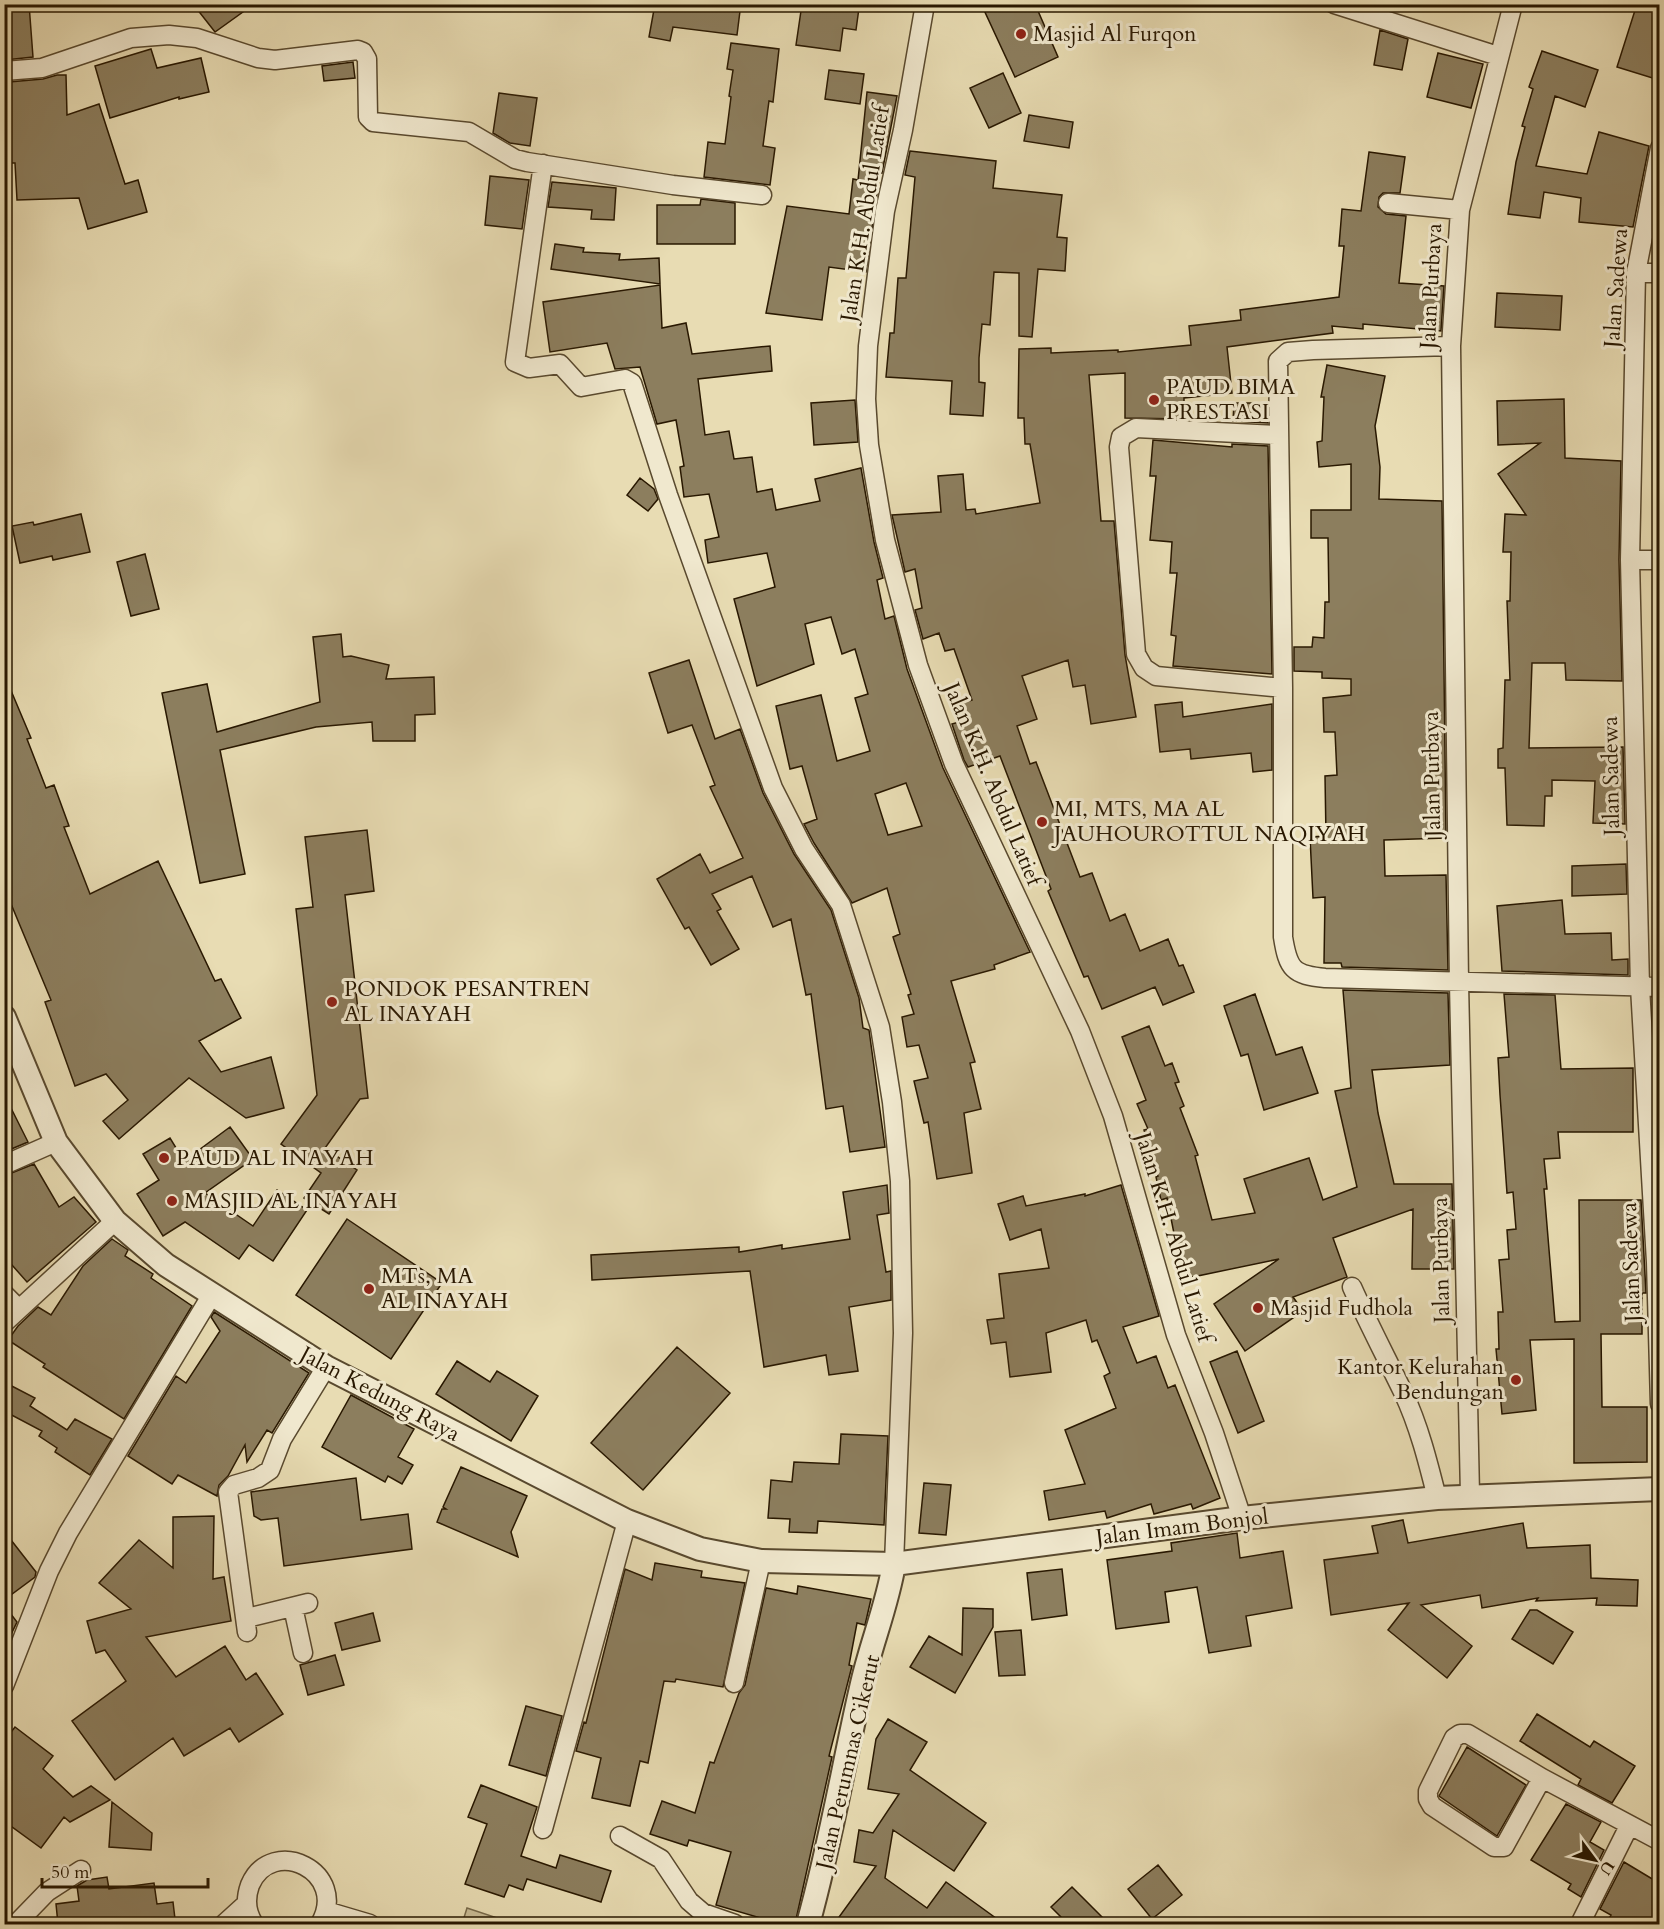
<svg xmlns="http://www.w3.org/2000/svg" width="1664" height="1929" viewBox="0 0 1664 1929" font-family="Cardo,serif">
  <rect width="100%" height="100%" fill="#e8dcb3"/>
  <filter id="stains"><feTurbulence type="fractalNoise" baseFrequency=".00333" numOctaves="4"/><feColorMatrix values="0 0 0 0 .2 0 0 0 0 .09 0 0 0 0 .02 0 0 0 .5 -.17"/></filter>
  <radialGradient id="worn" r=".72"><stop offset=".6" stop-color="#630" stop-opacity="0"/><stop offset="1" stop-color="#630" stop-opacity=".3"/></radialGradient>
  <path fill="#c8bb95" stroke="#786a4b" stroke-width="1.5" d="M467,1908L515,1924H462Z"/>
  <path fill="#8c7e5e" stroke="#291801" stroke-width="1.5" fill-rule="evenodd" d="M4,4H29L33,57L5,60Z
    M193,4H254L215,32Z
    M655,4H688L740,11L737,35L673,27L670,41L649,37Z
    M802,4L859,8L856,30L843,28L840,51L796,45Z
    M996,4H1035L1058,57L1015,77L984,10Z
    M1637,4H1659V80L1617,67Z
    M1380,30L1408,39L1402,70L1374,65Z
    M731,43L779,49L773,102L769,101L763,146L775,148L770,185L704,177L708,142L725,144L731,97L729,96L733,70L727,69Z
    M151,49L157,68L201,58L209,92L179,99V97L110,118L95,66Z
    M1542,51L1598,70L1585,107L1555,96L1536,166L1587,174L1599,132L1649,146L1633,227L1579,222L1581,198L1544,192L1540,218L1508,214L1516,162L1525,127L1522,126L1533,89L1529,87Z
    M1438,53L1483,64L1471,108L1427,97Z
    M353,62L355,78L324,81L322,66Z
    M829,70L864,74L860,104L825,99Z
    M1003,73L1021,113L989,128L970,88Z
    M57,75H66L67,115L99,104L125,184L138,180L147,212L88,229L79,198L17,200L15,163H4V110H10L9,82L43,79Z
    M867,92L897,96L882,173L880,172L866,272L829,267L822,320L766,313L787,206L849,214L853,179L858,180Z
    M499,93L537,98L530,146L510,143L493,133Z
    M1029,115L1073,122L1069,148L1024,141Z
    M910,151L996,161L993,188L1062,195L1057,237L1067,238L1065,271L1038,269L1032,337L1019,336V273L994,272L990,325L982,324L979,358V382L985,383L983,416L950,414L952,381L886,377L890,333H894L898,278H906L915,177L905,175Z
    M1369,152L1405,157L1400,193H1383L1379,197L1378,207L1386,214L1406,216L1399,283L1444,286L1441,331L1363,324V329L1332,326L1333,333L1227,347L1232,393L1184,398V419L1125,418V373L1089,375L1101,521H1114L1125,655L1136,717L1091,724L1085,685L1073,687L1068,660L1022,676L1037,719L1017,726L1030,764L1036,762L1080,877L1092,873L1110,921L1125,914L1140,951L1168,939L1179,966L1183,965L1194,992L1163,1005L1155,987L1102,1009L1088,976L1084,977L1048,891L1051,889L1000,756L968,767L964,760L952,724L966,720L960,704L972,700L954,649L945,651L939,633L923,639L915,610L922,608L915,569L905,572L892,515L941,512L938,476L963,474L966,510L975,509L976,514L1040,503L1030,444H1025L1024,418H1018L1019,349L1051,348V353L1118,350V352L1191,345L1189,326L1241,320L1240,310L1339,297L1344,246H1339L1342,209L1361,211Z
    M490,176L529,180L522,229L485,225Z
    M552,182L616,188L614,220L591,219L592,210L548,207Z
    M701,199L735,203V244H657V205H700Z
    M555,244L584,248L583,252L620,254L619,260L659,258L660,284L551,269Z
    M660,285L662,328L686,323L692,354L770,346L772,371L698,379L705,435L729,431L734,459L752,457L757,492L772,489L776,510L820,501L815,479L861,468L874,542L883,578L877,580L885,619L894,616L907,669L943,768L1030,952L994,965L995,969L951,981L975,1062L970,1063L981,1109L964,1113L972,1173L937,1179L928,1122L924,1123L914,1081L928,1078L919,1045L907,1047L902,1017L914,1014L908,995L911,994L893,937L900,934L887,888L852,903L814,843L804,824L817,819L802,766L790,769L776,706L821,695L837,761L870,751L855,698L868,694L855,649L842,654L831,617L805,624L814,664L757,686L734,599L775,587L767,553L708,563L705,540L719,537L709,494L684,497L680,467L684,466L676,420L657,424L640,367L615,369L607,343L550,352L543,302ZM906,783L922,826L888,835L875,794Z
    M1497,293L1562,296L1560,330L1495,327Z
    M1327,365L1385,376L1375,426L1380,467L1379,499L1442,501L1446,838L1384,840L1385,876L1446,875L1448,970L1342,967L1341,963H1324L1325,897L1313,898L1310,837L1326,836L1325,776L1337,775L1335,732H1324L1323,698L1351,695V679L1322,678V672L1294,671V647H1312L1313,637L1324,638L1325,602H1329L1328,538H1311V510H1351V464L1319,467L1317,442L1322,441L1324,397H1321Z
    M1564,399L1565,458L1621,461L1619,560L1622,681L1566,680L1565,663H1532L1529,748L1623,747L1625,824L1593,823L1595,781L1552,780V796H1545L1544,826L1507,825L1505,768H1498V749L1503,748L1505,680H1510L1507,601H1510L1511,552H1503L1505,514L1526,515L1498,474L1540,443L1498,445L1497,401Z
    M855,400L858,442L814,445L811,403Z
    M1234,403H1267L1268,423L1233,421Z
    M1153,440L1232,447V444L1268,446L1272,674L1173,666L1176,636L1171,635L1177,573H1170L1172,542L1150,540L1156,476H1150Z
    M640,478L654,489L658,499L648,511L627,495Z
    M81,514L90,552L53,560L52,556L20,563L12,526L33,522L34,525Z
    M145,554L159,609L131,616L117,562Z
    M341,634L343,657L351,656L389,665L386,679L434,677L435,714L415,715V741H373L372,722L316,727L220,750L245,874L200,883L162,693L207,684L217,732L320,702L313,637Z
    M689,660L715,739L740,729L763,793L794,854L831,910L859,998L863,1028L869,1030L885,1147L850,1152L843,1106L826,1109L811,994L806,995L791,919L773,927L752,876L712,894L721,909L717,911L739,949L711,965L689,927L685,929L657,879L700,854L710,873L743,858L710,787L715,785L692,725L668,733L649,673Z
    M4,674L31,738L27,739L46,788L54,785L69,826L64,827L90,894L158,861L215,981L221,979L241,1018L199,1041L221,1072L271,1057L284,1108L246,1118L189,1078L119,1139L103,1121L128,1100L106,1074L75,1086L45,1002L51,1000L4,887Z
    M1182,702L1183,717L1272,704V770L1253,772L1251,753L1191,759L1190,749L1160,752L1155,705Z
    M367,830L374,891L345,895L368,1098L360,1099L325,1148L357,1170L329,1214L304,1198L321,1173L281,1144L317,1095L296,909L313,907L305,837Z
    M1626,864L1627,894L1572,896V866Z
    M1562,900L1565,934L1611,933L1612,960L1628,959V975L1502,971L1497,906Z
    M1343,990L1448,993L1450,1065L1372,1070L1378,1113L1394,1184H1452L1454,1269H1412L1413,1209L1333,1238L1347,1277L1293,1297L1303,1311L1245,1351L1214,1304L1279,1259L1183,1279L1167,1198L1161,1200L1156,1177L1158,1176L1144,1130L1148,1129L1137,1104L1146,1100L1122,1037L1149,1026L1165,1066L1172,1063L1179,1082L1175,1083L1184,1106L1180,1108L1198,1155L1195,1156L1212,1220L1255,1213L1244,1179L1309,1158L1323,1200L1357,1187L1335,1091L1351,1088Z
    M1255,994L1276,1055L1302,1047L1318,1093L1264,1110L1248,1054L1241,1056L1224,1006Z
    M1504,994L1555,995L1561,1069L1633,1068V1132H1558L1560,1158L1544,1159L1547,1189H1544L1555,1322L1580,1321L1579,1200H1641L1646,1293H1642V1334H1601L1602,1407H1647V1462L1574,1463V1339L1530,1340L1536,1410L1502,1414L1496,1349H1499L1498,1312H1503L1499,1260L1509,1259L1507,1230L1516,1229L1513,1192L1507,1193L1500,1095L1498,1058L1509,1057Z
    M4,1094L28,1142L4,1152Z
    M230,1127L253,1159L205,1193L253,1226L277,1190L307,1210L273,1261L249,1245L239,1259L185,1222L163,1236L137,1194L159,1180L143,1154L170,1138L184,1161Z
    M34,1164L59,1207L74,1197L96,1222L27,1282L4,1256V1176Z
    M887,1185L889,1213L877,1215L886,1272L891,1271V1300L849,1307L858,1371L829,1375L826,1355L764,1367L750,1271L592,1280L591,1255L739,1247V1252L782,1245V1249L850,1239L843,1192Z
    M1121,1185L1159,1316L1123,1327L1137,1363L1156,1356L1168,1388L1175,1385L1220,1498L1193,1509L1191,1504L1154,1514L1151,1504L1107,1518L1105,1511L1049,1520L1044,1491L1085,1484L1065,1430L1116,1408L1104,1376L1110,1373L1097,1340L1092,1342L1086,1320L1046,1333L1051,1372L1010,1377L1006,1342L991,1344L987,1320L1004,1318L999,1274L1049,1268L1041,1229L1010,1240L998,1204L1023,1196L1026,1206L1085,1194V1196Z
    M347,1219L442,1283L391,1359L296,1295Z
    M112,1239L128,1250L125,1256L153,1274L151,1278L192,1306L124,1419L43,1367L45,1364L8,1340L18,1326L38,1307L51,1315L83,1266Z
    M214,1312L309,1373L272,1433L267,1430L247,1462L245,1445L228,1476L219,1485L217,1496L178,1475L172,1484L128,1456L176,1376L186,1383L220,1331L211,1317Z
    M677,1347L730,1393L643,1490L591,1443Z
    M1237,1351L1264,1421L1238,1433L1210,1362Z
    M457,1361L490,1382L497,1371L538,1396L511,1441L436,1394Z
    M4,1382L35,1398L30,1406L67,1430L75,1419L112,1439L90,1475L55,1452L57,1448L39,1436L42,1431L4,1411Z
    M351,1395L414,1429L398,1457L413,1465L402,1484L388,1476L385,1482L322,1447Z
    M841,1434L888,1436L884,1525L818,1521L817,1533L789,1532L790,1519L768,1518L771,1480L792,1482L794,1462L839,1464Z
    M461,1467L527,1496L511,1532L518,1557L437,1522L442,1509H446L443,1507Z
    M356,1478L361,1520L408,1514L412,1549L284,1566L278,1518L261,1520L254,1516L251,1492Z
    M924,1483L951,1485L946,1535L919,1533Z
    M214,1516L213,1579L224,1577L231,1621L146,1637L176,1677L225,1646L246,1680L256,1673L283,1714L239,1742L230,1728L184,1756L173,1738L115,1780L72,1721L126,1681L105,1650L96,1653L87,1621L131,1609L99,1583L139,1540L173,1568V1517Z
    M1403,1520L1408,1543L1523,1523L1527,1548L1590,1545L1591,1578L1638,1580L1637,1606L1596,1605L1597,1598L1536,1601L1538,1598L1482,1608L1480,1595L1421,1605L1472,1646L1447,1678L1388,1630L1409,1603L1331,1615L1324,1560L1378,1553L1372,1526Z
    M4,1531L36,1572L35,1577L4,1600Z
    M1237,1533L1240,1558L1283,1551L1292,1608L1246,1616L1251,1646L1209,1653L1197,1587L1165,1592L1169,1622L1116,1629L1107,1560L1172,1551L1171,1543Z
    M655,1563L702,1571L701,1577L745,1583L723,1687L676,1679L675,1682L664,1681L648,1763L640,1761L630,1806L592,1798L601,1758L576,1751L584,1722L586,1723L625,1569L652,1580Z
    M1062,1569L1067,1615L1032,1620L1027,1573Z
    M798,1586L871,1599L865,1625L857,1623L849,1665L852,1666L829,1756L832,1757L795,1924H781L716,1905L731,1852L689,1840L687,1846L650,1834L662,1801L695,1813L710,1762L714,1763L739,1693L745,1685L766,1588L797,1594Z
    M4,1605L17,1622L4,1649Z
    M963,1608L993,1609V1627L955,1693L910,1667L929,1636L962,1655Z
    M1530,1610H1537L1573,1632L1553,1664L1512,1639Z
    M373,1613L380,1641L342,1650L335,1623Z
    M1021,1630L1025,1675L999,1676L995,1632Z
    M335,1655L344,1685L308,1695L300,1665Z
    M526,1706L562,1716L546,1776L509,1765Z
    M1537,1714L1590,1747L1594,1741L1635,1766L1612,1803L1578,1785L1581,1779L1520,1741Z
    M888,1719L927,1742L910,1770L986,1823L954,1871L893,1830L885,1878L927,1908L946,1882L1004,1924H834L876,1866L854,1862L859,1830L873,1833L899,1794L868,1789L876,1739Z
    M15,1727L53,1756L43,1769L73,1797L91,1786L110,1800L70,1822L64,1817L41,1848L4,1821V1741Z
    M1467,1747L1526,1785L1497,1836L1439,1796Z
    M481,1785L537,1807L521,1856L556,1868L560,1855L611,1871L601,1902L527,1879L523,1890L509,1885L504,1897L465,1884L487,1824L468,1817Z
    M112,1802L152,1833L151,1850L109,1847Z
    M1566,1804L1601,1822L1590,1842L1604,1850L1581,1897L1568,1889L1571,1884L1531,1860Z
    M1624,1862L1659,1883V1924H1606L1611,1915L1600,1909Z
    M1158,1865L1182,1895L1152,1919L1128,1889Z
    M107,1877L109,1889L154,1883L157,1904L173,1902L175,1919L136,1924H58L56,1904L79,1901L77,1886L87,1880Z
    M1072,1887L1109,1924H1068L1051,1907Z"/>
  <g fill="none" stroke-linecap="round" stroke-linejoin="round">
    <g stroke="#59492e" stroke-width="21">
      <path id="minor" d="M925,4L903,130L885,211L868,346L866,399L869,445L885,540L918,665L954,764L1080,1031L1113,1116L1176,1335L1214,1433L1242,1518
        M1334,4L1498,56
        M4,71L42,68L131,38L169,35L197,38L258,58L275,60L358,50L363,52L367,59L368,117L373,122L469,132L515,159L527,162L673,185L762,195
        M1660,148L1636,273L1630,560L1640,987L1656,1262L1660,1404
        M543,164L515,362L529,368L560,364L581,387L625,379L632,383L668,495L773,788L804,849L841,905L880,1027L892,1102L900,1181L903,1333L894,1564
        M1388,203L1460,210
        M1636,273H1660
        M1451,346L1313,350L1288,352L1278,361L1283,688V937C1288,969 1293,975 1325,978L1660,987
        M1279,435L1136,428L1121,437L1119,447L1136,654L1144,668L1156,676L1283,688
        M1630,560H1660
        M4,1165L56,1142
        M1352,1287C1368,1323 1386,1357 1403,1392C1419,1426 1428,1462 1437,1498
        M4,1294L19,1309
        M4,1323L115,1221
        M1470,1495L1459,983L1451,346L1460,210L1513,4
        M293,1607L303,1653
        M247,1618L308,1603
        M247,1632L228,1492L234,1485L258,1478L270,1470L282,1439L326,1367
        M734,1683L761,1561
        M4,1686L49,1571L68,1533L211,1296
        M1542,1778L1504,1847H1494L1432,1806L1428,1799V1791L1454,1738L1460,1734H1468L1542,1778L1660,1841
        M543,1829L627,1521
        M620,1836L661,1859L689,1901L703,1913L735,1924
        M326,1911L370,1924
        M16,1924L47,1892L81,1870
        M224,1924L246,1904
        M254,1924C246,1912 245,1899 250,1885C272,1834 350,1872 320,1924
        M1580,1924L1629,1826"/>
    </g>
    <g stroke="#59492e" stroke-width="26">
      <path id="tertiary" d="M4,1017L56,1142L115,1221L166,1265L326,1367L627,1521L700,1549L761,1561L894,1564L1242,1518L1437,1498L1660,1489
        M808,1924C830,1846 843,1767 861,1688C870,1646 887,1607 894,1564"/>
    </g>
    <use href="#minor" stroke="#f0e8ce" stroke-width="18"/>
    <use href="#tertiary" stroke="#f0e8ce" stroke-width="22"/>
  </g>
  <g fill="#8f2418" stroke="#f0e8ce" stroke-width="2">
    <circle cx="1021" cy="34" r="6"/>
    <circle cx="1154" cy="400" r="6"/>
    <circle cx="1042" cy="822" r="6"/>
    <circle cx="332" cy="1002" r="6"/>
    <circle cx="164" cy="1158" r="6"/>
    <circle cx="172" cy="1201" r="6"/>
    <circle cx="369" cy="1289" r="6"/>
    <circle cx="1258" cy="1308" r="6"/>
    <circle cx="1516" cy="1380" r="6"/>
  </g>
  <g text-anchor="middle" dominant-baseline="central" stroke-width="6" stroke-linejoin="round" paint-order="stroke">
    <g font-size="22" fill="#291801" stroke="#f0e8ce" text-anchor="start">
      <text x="1033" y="34">Masjid Al Furqon</text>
      <text x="1166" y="387">PAUD BIMA<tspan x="1166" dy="25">PRESTASI</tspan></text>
      <text x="1054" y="809">MI, MTS, MA AL<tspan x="1054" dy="25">JAUHOUROTTUL NAQIYAH</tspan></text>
      <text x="344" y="989">PONDOK PESANTREN<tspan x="344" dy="25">AL INAYAH</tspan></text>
      <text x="176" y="1158">PAUD AL INAYAH</text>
      <text x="184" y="1201">MASJID AL INAYAH</text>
      <text x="381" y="1276">MTs, MA<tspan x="381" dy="25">AL INAYAH</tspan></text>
      <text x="1270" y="1308">Masjid Fudhola</text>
      <text x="1504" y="1367" text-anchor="end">Kantor Kelurahan<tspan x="1504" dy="25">Bendungan</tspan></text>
    </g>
    <g font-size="22" fill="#291801" stroke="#f0e8ce">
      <text transform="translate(865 214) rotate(-81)">Jalan K.H. Abdul Latief</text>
      <text transform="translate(1431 286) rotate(-87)">Jalan Purbaya</text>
      <text transform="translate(1616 288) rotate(-86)">Jalan Sadewa</text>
      <text transform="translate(1432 774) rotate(-91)">Jalan Purbaya</text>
      <text transform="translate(1611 776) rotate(-91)">Jalan Sadewa</text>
      <text transform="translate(993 784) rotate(67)">Jalan K.H. Abdul Latief</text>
      <text transform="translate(1174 1237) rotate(73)">Jalan K.H. Abdul Latief</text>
      <text transform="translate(1441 1260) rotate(-91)">Jalan Purbaya</text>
      <text transform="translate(1631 1262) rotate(-92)">Jalan Sadewa</text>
      <text transform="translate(380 1394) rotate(28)">Jalan Kedung Raya</text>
      <text transform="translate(1182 1527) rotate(-7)">Jalan Imam Bonjol</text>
      <text transform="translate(848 1762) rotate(-77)">Jalan Perumnas Cikerut</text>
    </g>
  </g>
  <rect width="1664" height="1929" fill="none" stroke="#e8dcb3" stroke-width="24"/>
  <rect x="6" y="6" width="1652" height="1917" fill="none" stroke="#291801" stroke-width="3"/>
  <rect x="12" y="12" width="1640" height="1905" fill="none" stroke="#291801" stroke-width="1.5"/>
  <g transform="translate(1595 1860) rotate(123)" stroke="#f0e8ce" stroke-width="4.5" paint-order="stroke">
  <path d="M0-4.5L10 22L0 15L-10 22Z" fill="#291801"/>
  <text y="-9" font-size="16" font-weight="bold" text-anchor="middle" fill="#291801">U</text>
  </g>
  <path d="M42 1878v9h166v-9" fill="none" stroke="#291801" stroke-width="3"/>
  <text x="51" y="1878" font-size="18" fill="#291801" stroke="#f0e8ce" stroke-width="4.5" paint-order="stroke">50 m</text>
  <rect width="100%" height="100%" filter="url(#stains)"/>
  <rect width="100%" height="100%" fill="url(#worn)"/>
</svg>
